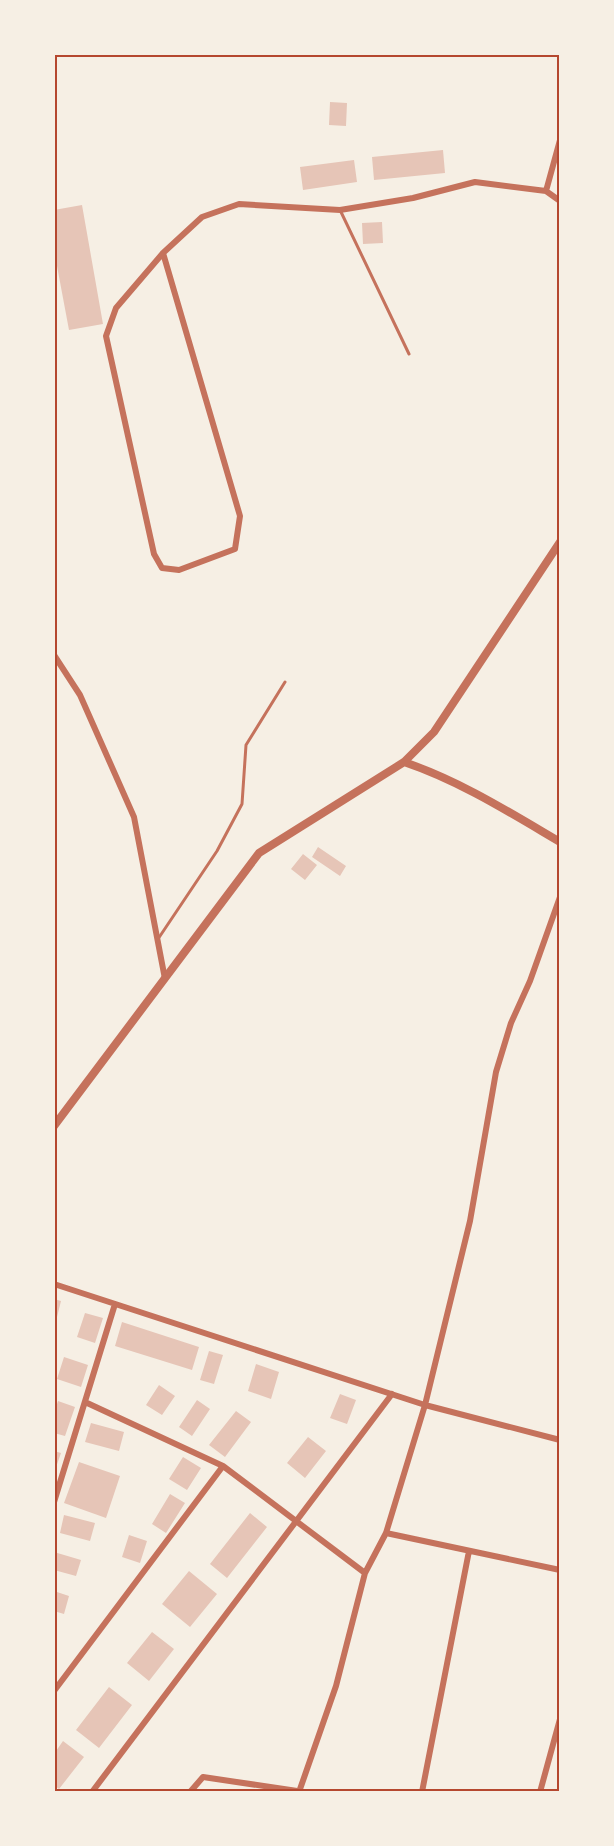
<svg xmlns="http://www.w3.org/2000/svg" width="614" height="1846" viewBox="0 0 614 1846" font-family="'Noto Sans',sans-serif">
  <rect width="100%" height="100%" fill="#f6efe4"/>
  <path fill="#e6c5b7" d="M330,102L347,103L346,126L329,125Z
    M443,150L445,173L374,180L372,157Z
    M354,160L357,182L303,190L300,167Z
    M82,205L103,324L69,330L54,250V210Z
    M382,222L383,243L363,244L362,223Z
    M318,847L346,866L340,876L312,857Z
    M303,854L317,865L305,880L291,869Z
    M54,1299L61,1301L56,1321H54Z
    M85,1313L103,1318L95,1343L77,1337Z
    M122,1322L199,1347L192,1370L115,1346Z
    M209,1351L223,1355L214,1384L200,1380Z
    M64,1357L88,1365L81,1387L57,1379Z
    M256,1364L279,1372L271,1399L248,1391Z
    M159,1385L175,1396L162,1415L146,1405Z
    M340,1394L356,1400L347,1424L330,1418Z
    M197,1400L210,1409L192,1436L179,1427Z
    M58,1401L75,1407L65,1436L54,1433V1413Z
    M236,1411L251,1422L225,1457L209,1445Z
    M91,1423L124,1432L119,1451L85,1442Z
    M308,1437L326,1451L305,1478L287,1463Z
    M54,1451L61,1453L54,1473Z
    M183,1457L201,1468L187,1490L169,1479Z
    M79,1462L120,1476L106,1518L64,1503Z
    M170,1494L185,1503L166,1533L152,1524Z
    M250,1513L267,1527L227,1578L210,1564Z
    M64,1515L95,1523L90,1541L60,1533Z
    M129,1535L147,1541L140,1563L122,1557Z
    M54,1552L81,1560L76,1576L54,1570Z
    M189,1571L217,1594L190,1627L162,1604Z
    M54,1591L69,1596L64,1614L54,1611Z
    M152,1632L174,1649L149,1681L127,1663Z
    M109,1687L132,1705L99,1748L76,1730Z
    M63,1741L84,1757L59,1789L54,1785V1754Z"/>
  <g fill="none" stroke-linecap="round" stroke-linejoin="round">
    <path stroke="#c5725c" stroke-width="3" d="M341,212L409,354
      M158,939L217,851L242,804L246,745L285,682"/>
    <path stroke="#c5725c" stroke-width="6" d="M546,191L560,140
      M163,253L240,516L235,549L179,570L162,568L154,554L106,336L116,308L163,253L202,217L239,204L340,210L413,198L475,182L546,191L560,201
      M54,655L80,695L134,817L165,979
      M54,1284L425,1405L560,1440
      M85,1402L223,1466L365,1573
      M54,1502L115,1304
      M386,1533L560,1570
      M54,1691L223,1466
      M92,1792L392,1394
      M190,1792L203,1777L304,1792
      M299,1792L336,1686L365,1573L386,1533L425,1405L470,1221L496,1072L511,1023L530,981L560,897
      M422,1792L469,1551
      M540,1792L560,1719"/>
    <path stroke="#c5725c" stroke-width="8" d="M404,762C460,781 509,812 560,842
      M54,1126L259,853L404,762L434,732L560,542"/>
  </g>
  <rect width="614" height="1846" fill="none" stroke="#f6efe4" stroke-width="111"/>
  <rect x="56" y="56" width="502" height="1734" fill="none" stroke="#b5482f" stroke-width="2"/>
</svg>
